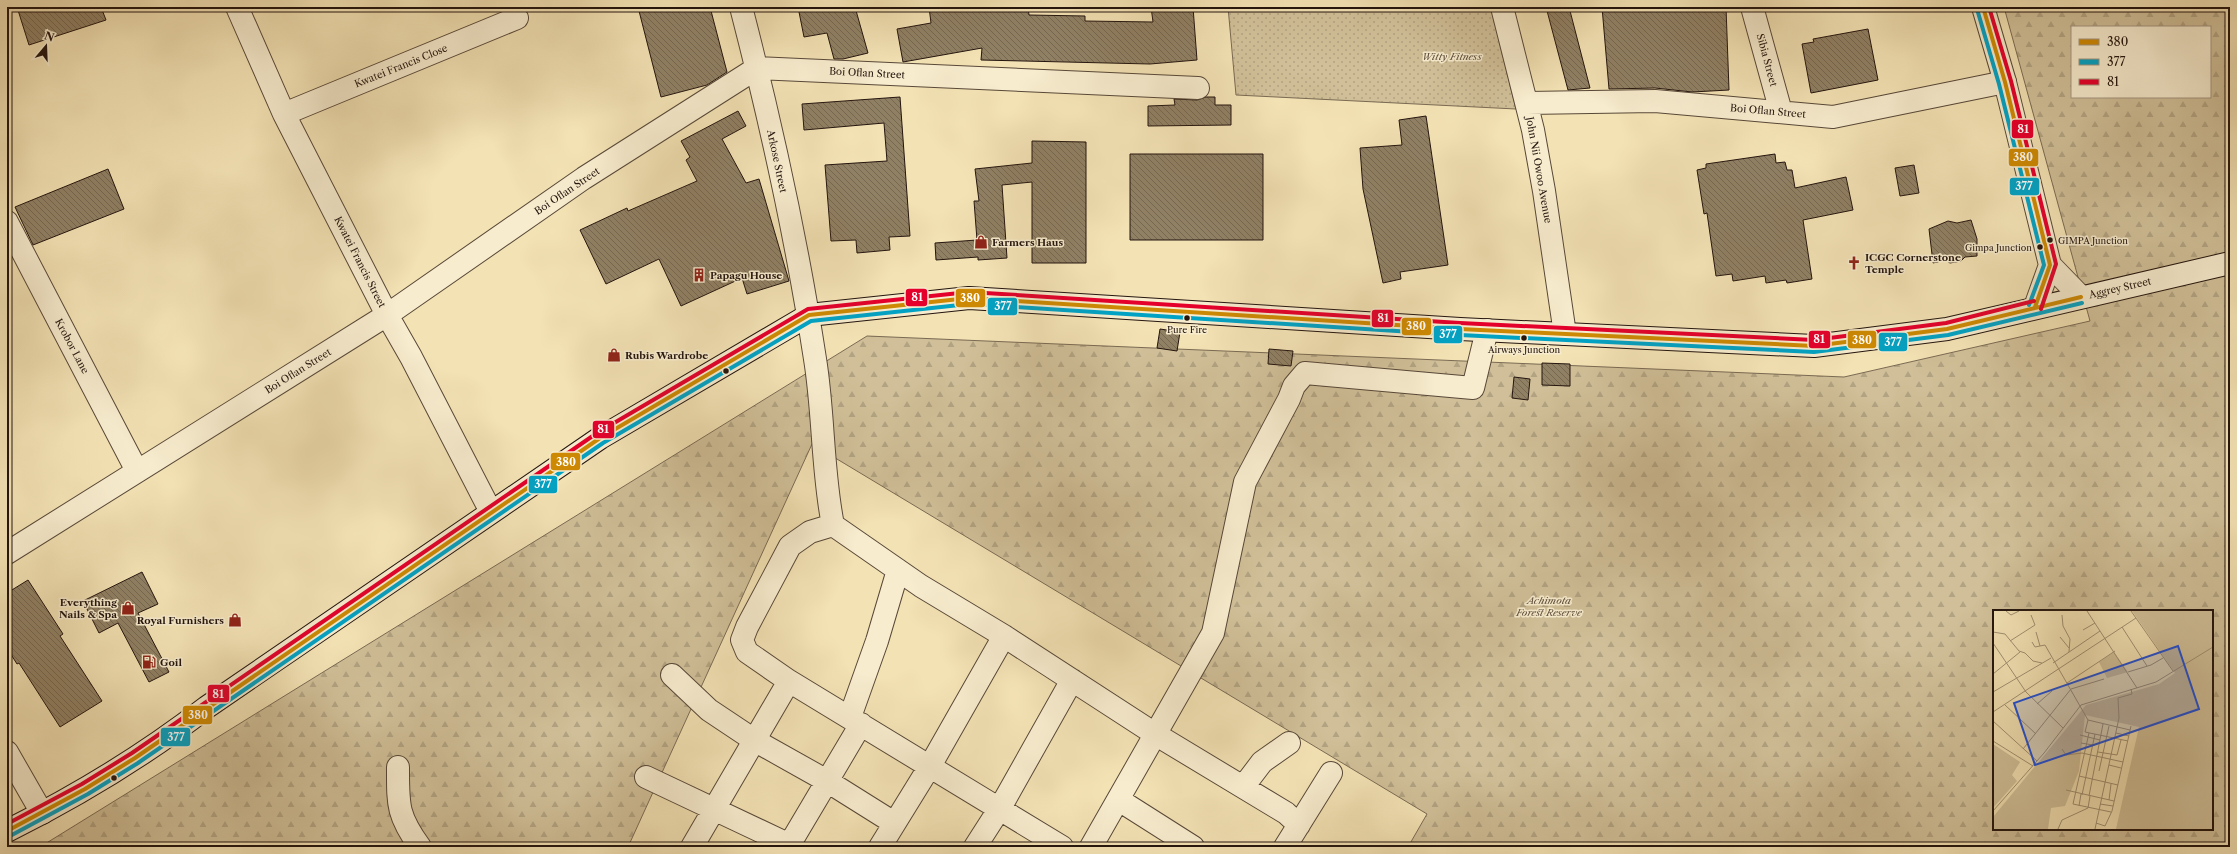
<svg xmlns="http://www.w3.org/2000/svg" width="2237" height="854" viewBox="0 0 2237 854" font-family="'Libre Caslon Text',serif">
  <defs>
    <pattern id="forest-firs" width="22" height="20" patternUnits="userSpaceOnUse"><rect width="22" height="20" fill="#d0bf98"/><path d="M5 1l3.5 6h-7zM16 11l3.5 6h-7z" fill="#b2a382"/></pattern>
    <pattern id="park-dots" width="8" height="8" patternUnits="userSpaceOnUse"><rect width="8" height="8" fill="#d0bf98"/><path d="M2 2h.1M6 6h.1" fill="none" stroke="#b2a382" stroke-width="1.8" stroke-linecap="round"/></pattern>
    <pattern id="building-back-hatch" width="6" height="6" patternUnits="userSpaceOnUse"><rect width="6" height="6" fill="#908064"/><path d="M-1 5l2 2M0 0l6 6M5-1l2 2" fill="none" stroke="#756851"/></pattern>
  </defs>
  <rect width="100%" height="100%" fill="#f3e2b4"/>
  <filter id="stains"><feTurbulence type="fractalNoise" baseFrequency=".005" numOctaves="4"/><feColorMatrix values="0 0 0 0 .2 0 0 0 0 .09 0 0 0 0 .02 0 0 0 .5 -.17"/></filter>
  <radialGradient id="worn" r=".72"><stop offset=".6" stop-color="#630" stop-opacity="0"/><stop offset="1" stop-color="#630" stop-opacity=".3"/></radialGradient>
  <path fill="url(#forest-firs)" stroke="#7a6a53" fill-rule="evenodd" d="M2004,7H2230V847H1408L1427,814L812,444L628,847H40L867,336L1844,377L2090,321ZM2072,27H2210V97H2072ZM1994,611H2212V829H1994Z"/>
  <path fill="url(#park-dots)" stroke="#7a6a53" d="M1228,7H1491L1516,109L1236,95Z"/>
  <path fill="url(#building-back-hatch)" stroke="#24150e" d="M17,7H101L106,20L29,45Z
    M638,7H710L727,72L707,85L661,97Z
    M798,7H855L868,53L843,59H834L827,33L804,37Z
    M929,7H1028L1029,15L1085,16V21L1153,22L1151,7H1193L1197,60L1150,64L981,60L982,48L903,62L897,29L931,23Z
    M1546,7H1569L1590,88L1568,90Z
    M1602,7H1726L1729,90L1692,92L1655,88L1609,89Z
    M1868,29L1878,80L1811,93L1802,44L1814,42L1813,39Z
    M900,97L910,236L889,237L890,250L857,253L856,240L831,241L825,165L887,161L884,123L804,130L802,104Z
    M1206,97H1215V105H1231V125L1148,126V106L1175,105L1174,99L1197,100Z
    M738,111L746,126L722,139L746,183L759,179L789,281L747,294L742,278L681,306L659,259L606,284L580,230L627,208L628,211L697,181L686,160L690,157L681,141Z
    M1426,116L1448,265L1400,272L1401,279L1383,283L1363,189L1360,148L1402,145L1399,120Z
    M1032,141L1086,142V263H1032V182L1002,185L1007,258L978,260V257L936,260L935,243L977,240L974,201H979L975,169L1032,163Z
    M1130,154H1263V240H1130Z
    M1775,154L1776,163L1785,162L1787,170H1792L1795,188L1846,177L1853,210L1803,220L1812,279L1787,283L1786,280L1766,283L1765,276L1733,281L1732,274L1716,276L1707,213L1704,214L1697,170L1706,168V164Z
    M1914,165L1919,193L1900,196L1895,168Z
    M108,169L124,209L33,245L15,207Z
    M1971,220L1977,239V256L1965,257L1961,261L1950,263L1945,260L1933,263L1929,229L1948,221L1957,223Z
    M1160,329L1180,332L1177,351L1157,348Z
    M1269,349L1293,351L1291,366L1268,364Z
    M1542,363L1570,364V386L1542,385Z
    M1514,377L1530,379L1528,400L1512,398Z
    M142,572L158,604L138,613L169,672L149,682L118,623L99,633L83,601Z
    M28,580L63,634L60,636L102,701L60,727L19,663L17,664L7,648V593Z"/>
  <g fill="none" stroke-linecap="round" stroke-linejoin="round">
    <g stroke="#584838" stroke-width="24">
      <path id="minor" d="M237,7L284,114L387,315L411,357L491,512
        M741,7C771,123 797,241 815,359C824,414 822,471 833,525L921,586L1004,636L1155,734L1286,813L1299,825
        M1502,7L1533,130L1544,191L1565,334
        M1752,7L1781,112
        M1527,103L1655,101L1833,117L2005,82
        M284,114L517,18
        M7,222L137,471
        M833,525L810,532L790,546L747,627L742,640L747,652L789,681L1062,847
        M7,553L387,315L584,178L757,68L1198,88
        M672,675L709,710L754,740L827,781L894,823
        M850,717L877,641L898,570
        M398,767C398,805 397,815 420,847
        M646,777L794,847
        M1243,787L1262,762L1289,743
        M1119,800L1193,847
        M692,847L789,681
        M788,847L861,724
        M880,847L930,766L1004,636
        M975,847L1000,808L1072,680
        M1091,847L1213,633L1245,482L1289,399L1294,386L1305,373L1473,388L1487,330
        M1285,847L1331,773"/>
    </g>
    <g stroke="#584838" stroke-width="24">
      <path id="tertiary" d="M1983,7L2005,82L2050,265L2081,297
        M2035,307L2050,265
        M7,752L42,813"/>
    </g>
    <g stroke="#24150e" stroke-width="24">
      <path id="secondary" d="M7,831C77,796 145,755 207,707L600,438L809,315L969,298L1460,329L1814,346L1947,329L2230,263"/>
    </g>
    <use href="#minor" stroke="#f7ecce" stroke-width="22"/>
    <use href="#tertiary" stroke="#f7ecce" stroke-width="22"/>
    <use href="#secondary" stroke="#f7ecce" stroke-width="22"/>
    <g stroke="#f7ecce" stroke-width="7">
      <path id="bus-1" d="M1983,7L2005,82L2050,265L2035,307
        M7,831L85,789L135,758L600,438L809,315L969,298L1460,329L1814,346L1947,329L2081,297"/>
    </g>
    <g stroke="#f7ecce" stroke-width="7">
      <path id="bus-2" d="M1977,9L1999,84L2044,265L2029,305
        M10,836L88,794L138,763L603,443L811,321L969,304L1460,335L1814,352L1948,335L2082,303"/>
    </g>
    <g stroke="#f7ecce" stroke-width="7">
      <path id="bus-3" d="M1989,7L2011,81L2056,264L2041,309
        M7,824L82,784L132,753L597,433L808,309L969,292L1460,323L1814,340L1946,323L2034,301"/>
    </g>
    <use href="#bus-1" stroke="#cd8903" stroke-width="4"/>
    <use href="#bus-2" stroke="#02a2c4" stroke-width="4"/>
    <use href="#bus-3" stroke="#e4002b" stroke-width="4"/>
  </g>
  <defs>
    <g id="shop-bare" transform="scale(1.08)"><path d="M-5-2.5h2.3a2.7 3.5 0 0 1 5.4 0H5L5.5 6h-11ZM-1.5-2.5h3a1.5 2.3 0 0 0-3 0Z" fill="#8f2418" stroke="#f7ecce" stroke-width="2.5" paint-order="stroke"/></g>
    <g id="church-bare" transform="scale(1.08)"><path d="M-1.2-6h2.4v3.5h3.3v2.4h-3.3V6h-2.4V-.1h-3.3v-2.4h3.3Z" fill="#8f2418" stroke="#f7ecce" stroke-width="2.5" paint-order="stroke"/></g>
    <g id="building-bare" transform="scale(1.08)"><path d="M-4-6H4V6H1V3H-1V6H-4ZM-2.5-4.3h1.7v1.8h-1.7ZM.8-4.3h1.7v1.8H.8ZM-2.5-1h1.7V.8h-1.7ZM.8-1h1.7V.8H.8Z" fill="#8f2418" stroke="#f7ecce" stroke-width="2.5" paint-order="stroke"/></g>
    <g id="fuel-bare" transform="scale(1.08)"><path d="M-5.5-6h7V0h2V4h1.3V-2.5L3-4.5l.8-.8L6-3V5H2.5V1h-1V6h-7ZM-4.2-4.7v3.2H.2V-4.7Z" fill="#8f2418" stroke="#f7ecce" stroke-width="2.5" paint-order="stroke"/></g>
  </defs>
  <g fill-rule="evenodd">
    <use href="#shop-bare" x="981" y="242"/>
    <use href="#church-bare" x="1854" y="263"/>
    <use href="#building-bare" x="699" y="275"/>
    <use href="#shop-bare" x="614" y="355"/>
    <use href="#shop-bare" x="128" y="608"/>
    <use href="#shop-bare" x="235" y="620"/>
    <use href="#fuel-bare" x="149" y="662"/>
  </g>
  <g fill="#24150e" stroke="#f7ecce" stroke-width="1.5">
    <circle cx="2050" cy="240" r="3.5"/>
    <circle cx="2040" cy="247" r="3.5"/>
    <circle cx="1187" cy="318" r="3.5"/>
    <circle cx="1524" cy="338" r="3.5"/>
    <circle cx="726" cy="371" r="3.5"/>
    <circle cx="114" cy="778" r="3.5"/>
  </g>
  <g text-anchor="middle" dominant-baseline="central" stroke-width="3" stroke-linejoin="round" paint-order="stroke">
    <g font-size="9" fill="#24150e" stroke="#f7ecce">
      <text x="2058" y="240" text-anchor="start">GIMPA Junction</text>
      <text x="2032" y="247" text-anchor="end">Gimpa Junction</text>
      <text x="1187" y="329">Pure Fire</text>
      <text x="1524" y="349">Airways Junction</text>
    </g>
    <g font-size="10" font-style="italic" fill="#60503e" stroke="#f7ecce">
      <text x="1452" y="56">Witty Fitness</text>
      <text x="1549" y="600">Achimota<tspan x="1549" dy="12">Forest Reserve</tspan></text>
    </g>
    <g font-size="10" fill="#24150e" stroke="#f7ecce">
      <text transform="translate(1767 60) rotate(75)">Sibia Street</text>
      <text transform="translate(401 66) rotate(-22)">Kwatei Francis Close</text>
      <text transform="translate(867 73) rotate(3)">Boi Oflan Street</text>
      <text transform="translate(1768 111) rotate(5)">Boi Oflan Street</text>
      <text transform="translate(777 161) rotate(78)">Arkose Street</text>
      <text transform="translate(1539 170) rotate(80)">John Nii Owoo Avenue</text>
      <text transform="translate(567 191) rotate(-34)">Boi Oflan Street</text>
      <text transform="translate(360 262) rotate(63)">Kwatei Francis Street</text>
      <text transform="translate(2120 288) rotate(-13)">Aggrey Street</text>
      <text transform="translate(72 346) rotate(62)">Krobor Lane</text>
      <text transform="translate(298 371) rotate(-32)">Boi Oflan Street</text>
    </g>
    <g font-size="10" font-weight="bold" fill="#24150e" stroke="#f7ecce" text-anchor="start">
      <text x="992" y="242">Farmers Haus</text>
      <text x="1865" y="257">ICGC Cornerstone<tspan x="1865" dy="12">Temple</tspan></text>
      <text x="710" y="275">Papagu House</text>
      <text x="625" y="355">Rubis Wardrobe</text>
      <text x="117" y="602" text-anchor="end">Everything<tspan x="117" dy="12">Nails &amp; Spa</tspan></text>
      <text x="224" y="620" text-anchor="end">Royal Furnishers</text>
      <text x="160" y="662">Goil</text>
    </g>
  </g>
  <g transform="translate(1993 610)">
    <rect width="220" height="220" fill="#f3e2b4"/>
    <path d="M0,134L27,152L19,165L24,171L0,198Z" fill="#d0bf98"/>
    <path d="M139,1H220V219H123L146,117L92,105L86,161L72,196L58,198L55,219H1L0,207L93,95L166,74L182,63Z" fill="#d0bf98"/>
    <path d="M121,42L135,62L114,68L106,52Z" fill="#d0bf98"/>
    <path fill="none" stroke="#a09072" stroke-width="1" d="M13,1L18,5L26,1M94,1L144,78M138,1L180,61M69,5L70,16L77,29L76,42M129,17L154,56M90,20L102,13M0,22L12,24L26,41L32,43L40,51L49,53M43,22L47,36M67,27L76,38M17,31L42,15L38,5M39,32L42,37L52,35M0,33L33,82L70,118M52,35L95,110L137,120M60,53L107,21M135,62L158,55L170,48M0,64L27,42M74,73L122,41M0,82L58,48M44,94L59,81M12,95L43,124M0,102L143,8M95,110L92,122L135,131M0,111L44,151M96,123L80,194L118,202M123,123L136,126M87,125L107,130M0,131L40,156M88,133L100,135M30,139L78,79L111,69M69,139L73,145L89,143L130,152M105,142L124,145L128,130M116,155L128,158M106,161L116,116M86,166L125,175M73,180L121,191M89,185L102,124M96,186L110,114M116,190L118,174M107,194L120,196M86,196L88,184M0,201L51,143L88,95L163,72L220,37M103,213L112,216L119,201L138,116M65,219L69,210L95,198L97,186M102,219L126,108L125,88L139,84L138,79"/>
    <path fill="#1d4ed8" fill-opacity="0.15" stroke="#1d4ed8" stroke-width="2" d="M185,36L206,99L42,155L21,93Z"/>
    <rect width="220" height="220" fill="none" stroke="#24150e" stroke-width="2"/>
  </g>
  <g stroke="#f7ecce" stroke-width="1.5">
    <rect x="2011" y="119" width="23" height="20" rx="4" fill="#e4002b"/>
    <rect x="2008" y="148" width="31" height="19" rx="4" fill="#cd8903"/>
    <rect x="2009" y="177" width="31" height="19" rx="4" fill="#02a2c4"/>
    <rect x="905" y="288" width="23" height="19" rx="4" fill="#e4002b"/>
    <rect x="955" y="288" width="31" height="20" rx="4" fill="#cd8903"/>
    <rect x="987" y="297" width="31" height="19" rx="4" fill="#02a2c4"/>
    <rect x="1371" y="309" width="23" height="19" rx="4" fill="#e4002b"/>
    <rect x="1401" y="317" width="31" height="19" rx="4" fill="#cd8903"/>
    <rect x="1433" y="325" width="30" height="19" rx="4" fill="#02a2c4"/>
    <rect x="1808" y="330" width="23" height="19" rx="4" fill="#e4002b"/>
    <rect x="1847" y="330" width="30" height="19" rx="4" fill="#cd8903"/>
    <rect x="1878" y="332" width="30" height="20" rx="4" fill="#02a2c4"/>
    <rect x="592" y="420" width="23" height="19" rx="4" fill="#e4002b"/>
    <rect x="550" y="452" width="31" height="19" rx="4" fill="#cd8903"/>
    <rect x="528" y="475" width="30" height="19" rx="4" fill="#02a2c4"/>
    <rect x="207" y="684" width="23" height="19" rx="4" fill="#e4002b"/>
    <rect x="182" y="705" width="31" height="20" rx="4" fill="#cd8903"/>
    <rect x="160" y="727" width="31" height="20" rx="4" fill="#02a2c4"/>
  </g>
  <g font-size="11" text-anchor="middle" font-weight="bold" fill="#fff">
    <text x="2023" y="133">81</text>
    <text x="2023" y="161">380</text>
    <text x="2024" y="190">377</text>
    <text x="917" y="301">81</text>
    <text x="970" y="302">380</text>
    <text x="1003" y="310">377</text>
    <text x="1383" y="322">81</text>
    <text x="1416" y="330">380</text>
    <text x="1448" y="338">377</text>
    <text x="1819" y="343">81</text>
    <text x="1862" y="344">380</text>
    <text x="1893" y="346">377</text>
    <text x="603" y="433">81</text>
    <text x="566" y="466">380</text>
    <text x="543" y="488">377</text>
    <text x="218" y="698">81</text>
    <text x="198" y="719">380</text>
    <text x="176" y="741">377</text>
  </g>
  <rect width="2237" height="854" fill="none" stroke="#f3e2b4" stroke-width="24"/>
  <rect x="8" y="8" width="2221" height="838" fill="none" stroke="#24150e" stroke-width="2"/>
  <rect x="12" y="12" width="2213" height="830" fill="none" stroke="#24150e"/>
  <rect x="2071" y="26" width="140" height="72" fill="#f7ecce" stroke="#a39681"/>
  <rect x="2079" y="39" width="20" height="6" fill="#cd8903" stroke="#a39681"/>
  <text x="2107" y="46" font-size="12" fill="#24150e">380</text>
  <rect x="2079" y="59" width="20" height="6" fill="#02a2c4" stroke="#a39681"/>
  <text x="2107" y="66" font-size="12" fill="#24150e">377</text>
  <rect x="2079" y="79" width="20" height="6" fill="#e4002b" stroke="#a39681"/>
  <text x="2107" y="86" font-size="12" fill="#24150e">81</text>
  <g transform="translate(46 46) rotate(19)" stroke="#f7ecce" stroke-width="3" paint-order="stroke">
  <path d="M0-3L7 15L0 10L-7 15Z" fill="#24150e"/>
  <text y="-6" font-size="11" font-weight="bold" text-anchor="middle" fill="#24150e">N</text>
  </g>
  <rect width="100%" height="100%" filter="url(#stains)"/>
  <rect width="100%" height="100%" fill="url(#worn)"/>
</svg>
